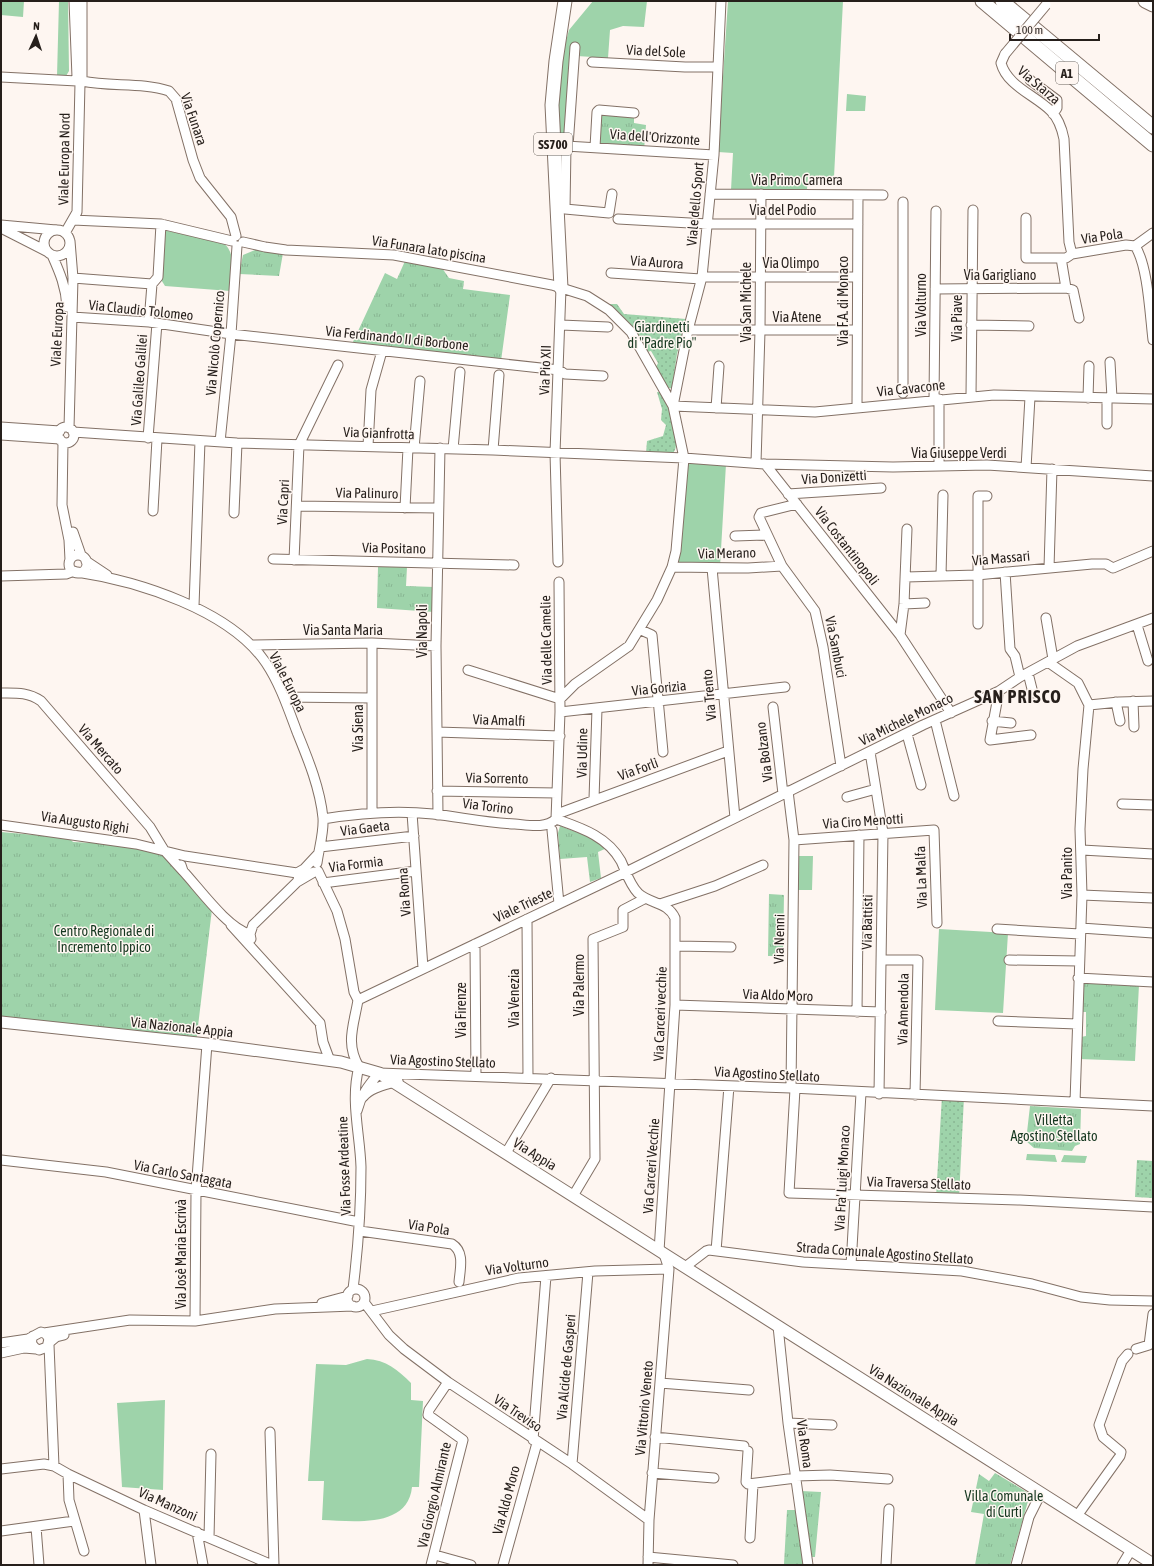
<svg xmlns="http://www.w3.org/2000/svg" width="1154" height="1566" viewBox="0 0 1154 1566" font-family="'Asap Condensed',sans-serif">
  <defs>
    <pattern id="park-tufts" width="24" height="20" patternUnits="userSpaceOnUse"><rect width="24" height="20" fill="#9ed3aa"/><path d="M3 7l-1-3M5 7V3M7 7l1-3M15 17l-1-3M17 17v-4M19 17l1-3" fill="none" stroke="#88b592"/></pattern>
    <pattern id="garden-dots" width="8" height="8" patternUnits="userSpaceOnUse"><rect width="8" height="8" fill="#9ed3aa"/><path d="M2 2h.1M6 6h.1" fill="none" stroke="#88b592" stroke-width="1.8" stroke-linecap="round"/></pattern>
  </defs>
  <rect width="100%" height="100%" fill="#fef6f1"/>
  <path fill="#9ed3aa" d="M1,1H24L23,17L1,15Z
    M59,1H68L69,71L66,76H57Z
    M593,1H647L644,27L623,26L610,30L608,58L577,56L571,142L560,141L557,115L560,79L566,41L569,30Z
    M728,1H843L834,177L808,176L807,189L731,190L733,153L718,152Z
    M847,94L866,96L865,111H846Z
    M163,230L222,242C238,253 231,274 230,291L165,286L160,278Z
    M693,462L726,464L720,567L678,565L688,465Z
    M798,856H813L812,890H798Z
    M939,929L1008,933L1003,1013L935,1010Z
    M1027,1154L1055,1155L1057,1162L1026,1160Z
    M1064,1155L1086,1156H1087L1085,1163L1061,1162Z
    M367,1359C386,1360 398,1370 411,1383V1400L423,1401L419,1487H412C408,1529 352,1521 322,1520L324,1481H308L316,1364L346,1365Z
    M165,1400L163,1490L122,1487L117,1403Z"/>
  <path fill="url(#park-tufts)" d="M597,112L634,113V123L646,125L644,150L595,147Z
    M255,250L283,253L279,276L239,274L243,255Z
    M405,261L442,268L449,278L464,281L463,289L510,295L501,361L352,344L385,273L397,279Z
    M378,567H407L406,586L434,587V612L377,608Z
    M560,826L595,839L607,848L598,852L601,878L590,882L587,857L560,859L558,833Z
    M1,832L69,838L73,842L113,844L165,854L212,909L196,1043L1,1022Z
    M769,894L784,895L783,956H768Z
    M1084,982L1139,985L1135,1061L1079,1059L1081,1037L1086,1036V1012H1081L1082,984Z
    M1030,1106L1081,1109L1080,1144L1075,1146L1072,1151L1034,1148L1026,1141Z
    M995,1473L1030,1494L1010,1565H975L984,1514L971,1512L979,1474L989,1481Z
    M801,1491L821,1492L815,1557H810Z
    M787,1510H798L804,1565L784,1564Z"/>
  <path fill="url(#garden-dots)" d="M607,304H617L624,314L686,319L677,354L672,388H667L656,367L658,363L651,351L647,352C636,332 625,318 607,304Z
    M657,392H661C667,403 684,445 672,454L646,453L647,441L663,436L666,425L661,420L662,409Z
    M942,1096L964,1097L959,1198L936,1197Z
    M1137,1160L1153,1161V1198L1135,1197Z"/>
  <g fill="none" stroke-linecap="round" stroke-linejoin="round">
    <g stroke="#837166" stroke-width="11">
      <path id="minor" d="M74,1L77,77
        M82,1V81
        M1005,54L1001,63C1007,86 1035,95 1051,111C1059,119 1062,129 1064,139L1069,242L1072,254
        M592,62L685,67H718
        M1,77L77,81L80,83
        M1030,80L1057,100V108L1053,114
        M82,81C111,87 142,82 169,91L176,99L193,160L200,178L231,217L236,236
        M568,146L575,47
        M595,147L597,112L599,110L634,113
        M612,194L609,213L565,209L566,146L714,155
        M710,194L883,195
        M903,202V393
        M1026,218V258H1061
        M618,219L708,224H858
        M73,220L161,224L232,241
        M1,225L56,230
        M1,228L48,252
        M44 243a13 13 0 1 1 26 0a13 13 0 1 1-26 0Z
        M65,233L77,212L80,83
        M243,242L265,247L286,250L394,255L552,285L587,296L609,310L631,332L673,406L684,458L676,551L672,567L657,600L629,646L575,684L560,699
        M1135,246C1148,265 1150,316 1153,340
        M1135,246L1153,233
        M52,255C60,273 66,287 67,307
        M611,273L701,279
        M702,277H857
        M73,278L152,284
        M1066,288L1073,290L1079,318
        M935,289L1066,288L1061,258H1066L1072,254L1126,245L1135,246
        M72,317L149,322L231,334L559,370L565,374L603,376
        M149,322L152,284L158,277L161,224
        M561,325L608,327
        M971,325L1029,326
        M688,330H857
        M1110,362L1112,398
        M971,396L973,210
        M1088,398L1089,366
        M1107,398V424
        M934,400L936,211
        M673,406L815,412L994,395L1153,399
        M673,406L688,330L702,277L714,155L721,1
        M716,408L719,366
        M857,408L858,195
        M1,427L60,431
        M58 435a8 8 0 1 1 16 0a8 8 0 1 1-16 0Z
        M69,428L73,278L70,241
        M73,432L237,443L493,450L684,458L765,464L893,467L987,465L1153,476
        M1,435L60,439
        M148,438L157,323
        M63,442L62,505L69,540L70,560
        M220,442L231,334L237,246
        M368,446L371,390L382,351
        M414,448L420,381
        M453,449L460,372
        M493,450L499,375
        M756,463L760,331L761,194
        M765,464L900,635L951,713
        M939,466V399
        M1026,468L1030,397
        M788,494L881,488
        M797,504L761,513L759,517L782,566L815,611L823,647L841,766
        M297,506L438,508
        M405,508L408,448
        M153,511L157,439
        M234,513L237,443
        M73,532L81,555
        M735,536L767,535
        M69 564a9 9 0 1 1 18 0a9 9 0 1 1-18 0Z
        M273,559L514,565
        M294,560L299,445L338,365
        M86,561L107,575
        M558,562L555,453L561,288
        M672,567L748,568L782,566
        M712,568L735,818
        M1049,568L1052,469
        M77,572C138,581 230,610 266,663C280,684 288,708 297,732C308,759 320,788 323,818C324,833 319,848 317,863
        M1005,572L1010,649L1015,656L1020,677
        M1,576L66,574L74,571
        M941,576L943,495
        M906,577L977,575L1092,564H1106L1113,568L1153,551
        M904,604L925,603
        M194,606L200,441
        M1046,618L1053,659
        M978,624V496H987
        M1137,625L1148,661
        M641,630L652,635L663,752
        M900,635L904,604L907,529
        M251,645L372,643L436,646
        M1048,662L1078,683L1089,705L1083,769L1080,829L1082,895L1075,1102
        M468,670L560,699
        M1028,673L1033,693
        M999,691L990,740L1031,735
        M1,693C16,693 28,692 41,701L150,827L164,850L183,871
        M284,697L372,698
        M1133,701L1134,727
        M1116,702L1120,721
        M1089,705L1119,702L1153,701
        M773,707L783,794
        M560,712L785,687
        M935,720L954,796
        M992,721L1011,723
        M437,732L560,736
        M907,734L921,785
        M870,752L883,833L879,1094
        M437,791L557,793
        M788,791L794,840L791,1088
        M847,797L876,789
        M594,799L597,709
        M1122,804L1153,805
        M372,813V643
        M412,813L423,968
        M557,814L728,751
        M438,815L436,646L440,448
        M323,819C359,813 397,810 433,814C460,817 487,823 515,824C528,825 546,829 556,819
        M556,819C581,828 607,836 621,861C626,872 630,885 638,893C650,904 668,902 675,918V1005L659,1251
        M556,819L560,712L559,582
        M1,825L136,844L185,856L297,873L299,878L297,882
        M552,830L559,904
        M794,840L934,830L937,923
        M320,847L414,836
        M1082,850L1153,854
        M181,865L183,871C199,888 228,929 250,934
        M318,871L337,911L345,939L354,992L358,1000
        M297,873L304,869L318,854
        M323,883L416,871
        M1082,895L1153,898
        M660,904L715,886L763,865
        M527,919L528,1077
        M231,925L320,1023L323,1042L330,1061
        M1081,928L1153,933
        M997,929L1080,934
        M251,939L250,934L253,925L297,882L314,872
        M475,944L476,1076
        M677,946L731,947
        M881,960H918L915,1095
        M1009,960L1079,961
        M1078,978L1153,982
        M358,1000L626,872L923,725L999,691L1020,677L1077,646L1153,618
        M675,1005L881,1012
        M857,1012L859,835
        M998,1021L1077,1024
        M795,1089L789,1193L1020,1200L1153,1207
        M363,1097C371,1087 386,1085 398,1081
        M357,1111C361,1095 368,1086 379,1073L791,1088L1153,1106
        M506,1153L551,1078
        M1,1160L106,1172L359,1222
        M573,1196L595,1159L593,939L623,927V910L644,899
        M360,1231L452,1244C465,1252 460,1269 459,1282
        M716,1251L729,1086
        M851,1265L861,1093
        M685,1267L706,1251L709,1250L803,1262L962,1271L1032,1284L1081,1297L1110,1300L1153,1301
        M353,1289C358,1249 361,1208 361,1167C360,1134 350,1100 359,1067C345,1043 354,1025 358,1000
        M347 1298a9 9 0 1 1 18 0a9 9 0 1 1-18 0Z
        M364,1302L389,1335L404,1349L448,1382L572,1464L649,1520
        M322,1303L348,1296
        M372,1311L519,1278L595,1271L669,1269
        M195,1321L196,1191L207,1044
        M778,1326L788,1423L808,1565
        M44,1333L130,1320L195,1321L275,1309L353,1306
        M50,1342L56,1337L64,1335
        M1,1343L28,1339L41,1332L46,1334L49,1339L47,1347L39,1350C32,1347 30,1342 33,1336
        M49,1345L54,1466
        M1136,1349L1149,1345L1153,1314
        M1,1353L24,1348L36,1349
        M660,1383L749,1390
        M788,1423L832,1425
        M270,1432L274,1565
        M655,1437L744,1446
        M533,1440L546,1276
        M748,1451L746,1482L748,1484L796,1478
        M572,1464L588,1272
        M1,1469L44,1464L54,1466L68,1474L144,1510L272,1565
        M652,1473L714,1478
        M68,1474L69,1500L84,1551
        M796,1476L830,1475L888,1479
        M144,1510L151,1565
        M1077,1516L1120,1456L1121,1452L1103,1437L1099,1425L1122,1361L1128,1354
        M36,1527L39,1565
        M1,1531L74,1521
        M197,1532L203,1565
        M209,1538L211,1454
        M750,1538L753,1484
        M435,1555L471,1565
        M648,1557L733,1565
        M431,1565L463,1440L428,1415L429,1410L448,1382
        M503,1565L537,1443
        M648,1565L649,1520L669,1269L664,1254
        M886,1565L889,1509
        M1016,1565L1029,1517L1041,1493
        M1122,1565L1131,1550"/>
    </g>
    <g stroke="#837166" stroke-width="13">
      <path id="major" d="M1,1022L207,1044L341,1062L379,1073L1153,1564"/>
    </g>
    <g stroke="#837166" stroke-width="15">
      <path id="highway" d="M982,1L1153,145
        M1002,1L1153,127
        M1145,1L1153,5
        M561,288L552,105L556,61L565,1"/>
    </g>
    <use href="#minor" stroke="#fff" stroke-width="9"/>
    <use href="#major" stroke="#fff" stroke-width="11"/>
    <use href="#highway" stroke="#fff" stroke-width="13"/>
    <g stroke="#837166" stroke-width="11" stroke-linecap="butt">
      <path id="minor-bridge" d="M1005,54L1046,5"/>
    </g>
    <use href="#minor-bridge" stroke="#fff" stroke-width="9"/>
  </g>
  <g text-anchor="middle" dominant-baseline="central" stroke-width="3" stroke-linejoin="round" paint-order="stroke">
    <g fill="#fef6f1" stroke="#67605b" stroke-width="1">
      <rect x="1056" y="62" width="22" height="22" rx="3"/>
      <rect x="534" y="133" width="38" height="22" rx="3"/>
    </g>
    <g font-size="13" font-weight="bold" fill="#261f1b">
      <text x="1067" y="73">A1</text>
      <text x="553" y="144">SS700</text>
    </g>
    <g font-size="14" fill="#261f1b" stroke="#fef6f1">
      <text transform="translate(656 51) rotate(3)">Via del Sole</text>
      <text transform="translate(1039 85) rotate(40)">Via Starza</text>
      <text transform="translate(194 119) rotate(71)">Via Funara</text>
      <text transform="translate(655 137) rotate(4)">Via dell'Orizzonte</text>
      <text transform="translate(64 159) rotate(-89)">Viale Europa Nord</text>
      <text x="797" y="180">Via Primo Carnera</text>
      <text transform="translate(695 204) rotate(-85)">Viale dello Sport</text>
      <text x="783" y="210">Via del Podio</text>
      <text transform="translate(1102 236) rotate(-8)">Via Pola</text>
      <text transform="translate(429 249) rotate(9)">Via Funara lato piscina</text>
      <text transform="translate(657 262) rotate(4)">Via Aurora</text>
      <text x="791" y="263">Via Olimpo</text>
      <text x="1000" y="275">Via Garigliano</text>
      <text transform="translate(843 301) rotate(-90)">Via F.A. di Monaco</text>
      <text transform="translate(746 302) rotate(-90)">Via San Michele</text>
      <text transform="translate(921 305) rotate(-90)">Via Volturno</text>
      <text transform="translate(141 310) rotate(6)">Via Claudio Tolomeo</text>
      <text x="797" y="317">Via Atene</text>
      <text transform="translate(957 318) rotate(-90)">Via Piave</text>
      <text transform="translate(57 334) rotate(-87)">Viale Europa</text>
      <text transform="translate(397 338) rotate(6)">Via Ferdinando II di Borbone</text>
      <text transform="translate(215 343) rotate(-85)">Via Nicolò Copernico</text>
      <text transform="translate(545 370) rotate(-88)">Via Pio XII</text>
      <text transform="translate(139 380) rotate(-86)">Via Galileo Galilei</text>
      <text transform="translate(911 388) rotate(-6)">Via Cavacone</text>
      <text transform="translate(379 433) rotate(2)">Via Gianfrotta</text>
      <text x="959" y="453">Via Giuseppe Verdi</text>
      <text transform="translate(834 477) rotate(-4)">Via Donizetti</text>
      <text transform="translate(367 493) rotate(1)">Via Palinuro</text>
      <text transform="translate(283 502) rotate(-87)">Via Capri</text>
      <text transform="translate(847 546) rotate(52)">Via Costantinopoli</text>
      <text transform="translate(394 548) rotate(1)">Via Positano</text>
      <text transform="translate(727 553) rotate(-1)">Via Merano</text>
      <text transform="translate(1001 558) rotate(-5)">Via Massari</text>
      <text x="343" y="630">Via Santa Maria</text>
      <text transform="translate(422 631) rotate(-90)">Via Napoli</text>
      <text transform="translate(546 640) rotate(-91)">Via delle Camelie</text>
      <text transform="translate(836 647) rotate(79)">Via Sambuci</text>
      <text transform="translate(288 682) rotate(63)">Viale Europa</text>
      <text transform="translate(659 688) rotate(-6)">Via Gorizia</text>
      <text transform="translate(709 695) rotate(-95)">Via Trento</text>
      <text transform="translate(906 719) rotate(-26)">Via Michele Monaco</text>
      <text transform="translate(499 720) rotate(2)">Via Amalfi</text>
      <text transform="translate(358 728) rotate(-90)">Via Siena</text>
      <text transform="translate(101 749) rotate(49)">Via Mercato</text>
      <text transform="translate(764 752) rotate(-97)">Via Bolzano</text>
      <text transform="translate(582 753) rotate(-89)">Via Udine</text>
      <text transform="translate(638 769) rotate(-20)">Via Forlì</text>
      <text transform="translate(497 778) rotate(1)">Via Sorrento</text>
      <text transform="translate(488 806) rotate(7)">Via Torino</text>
      <text transform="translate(863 821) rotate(-4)">Via Ciro Menotti</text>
      <text transform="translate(85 822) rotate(8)">Via Augusto Righi</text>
      <text transform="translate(365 828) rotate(-7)">Via Gaeta</text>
      <text transform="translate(356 864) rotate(-7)">Via Formia</text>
      <text transform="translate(1067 873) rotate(-90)">Via Panito</text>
      <text transform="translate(921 877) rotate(-92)">Via La Malfa</text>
      <text transform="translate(404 892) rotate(-94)">Via Roma</text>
      <text transform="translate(523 905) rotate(-25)">Viale Trieste</text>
      <text transform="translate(867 922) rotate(-89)">Via Battisti</text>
      <text transform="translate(779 939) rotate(-89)">Via Nenni</text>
      <text transform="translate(579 985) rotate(-90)">Via Palermo</text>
      <text transform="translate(778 995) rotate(2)">Via Aldo Moro</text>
      <text transform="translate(514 998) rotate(-90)">Via Venezia</text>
      <text transform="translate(903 1009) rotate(-89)">Via Amendola</text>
      <text transform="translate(461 1010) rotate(-90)">Via Firenze</text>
      <text transform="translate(660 1014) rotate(-88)">Via Carceri vecchie</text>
      <text transform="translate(182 1027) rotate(6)">Via Nazionale Appia</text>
      <text transform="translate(443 1061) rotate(2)">Via Agostino Stellato</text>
      <text transform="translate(767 1074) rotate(3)">Via Agostino Stellato</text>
      <text transform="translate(535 1154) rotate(32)">Via Appia</text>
      <text transform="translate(344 1166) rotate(-92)">Via Fosse Ardeatine</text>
      <text transform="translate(651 1166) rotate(-86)">Via Carceri Vecchie</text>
      <text transform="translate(183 1174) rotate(11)">Via Carlo Santagata</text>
      <text transform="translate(842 1178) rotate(-87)">Via Fra' Luigi Monaco</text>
      <text transform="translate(919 1183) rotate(2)">Via Traversa Stellato</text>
      <text transform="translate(429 1227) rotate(9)">Via Pola</text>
      <text transform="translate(885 1253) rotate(4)">Strada Comunale Agostino Stellato</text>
      <text transform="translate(181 1254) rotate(-90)">Via Josè Maria Escrivà</text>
      <text transform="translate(517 1266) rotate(-8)">Via Volturno</text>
      <text transform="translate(566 1367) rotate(-85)">Via Alcide de Gasperi</text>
      <text transform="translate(914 1395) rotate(32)">Via Nazionale Appia</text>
      <text transform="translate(644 1408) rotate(-85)">Via Vittorio Veneto</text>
      <text transform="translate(518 1413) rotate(34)">Via Treviso</text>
      <text transform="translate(805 1444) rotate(82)">Via Roma</text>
      <text transform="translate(434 1495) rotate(-77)">Via Giorgio Almirante</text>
      <text transform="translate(506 1500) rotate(-75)">Via Aldo Moro</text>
      <text transform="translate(168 1504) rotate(24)">Via Manzoni</text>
    </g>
    <g font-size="14" fill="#163820" stroke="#fef6f1">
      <text x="662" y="327">Giardinetti<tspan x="662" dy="16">di "Padre Pio"</tspan></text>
      <text x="104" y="931">Centro Regionale di<tspan x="104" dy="16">Incremento Ippico</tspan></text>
      <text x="1054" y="1120">Villetta<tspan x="1054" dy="16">Agostino Stellato</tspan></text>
      <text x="1004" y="1496">Villa Comunale<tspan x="1004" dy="16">di Curti</tspan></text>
    </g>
    <g font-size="18" font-weight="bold" letter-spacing="1" fill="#261f1b" stroke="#fef6f1">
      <text x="1018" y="696">SAN PRISCO</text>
    </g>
  </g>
  <rect width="1154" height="1566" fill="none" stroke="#261f1b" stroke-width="4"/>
  <g transform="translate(36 36) rotate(3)" stroke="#fef6f1" stroke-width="3" paint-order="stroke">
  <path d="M0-3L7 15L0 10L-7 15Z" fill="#261f1b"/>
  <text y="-6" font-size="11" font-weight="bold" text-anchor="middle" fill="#261f1b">N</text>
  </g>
  <path d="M1010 34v6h89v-6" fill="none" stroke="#261f1b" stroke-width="2"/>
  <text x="1016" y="34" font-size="12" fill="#261f1b" stroke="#fef6f1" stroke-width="3" paint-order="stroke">100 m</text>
</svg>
